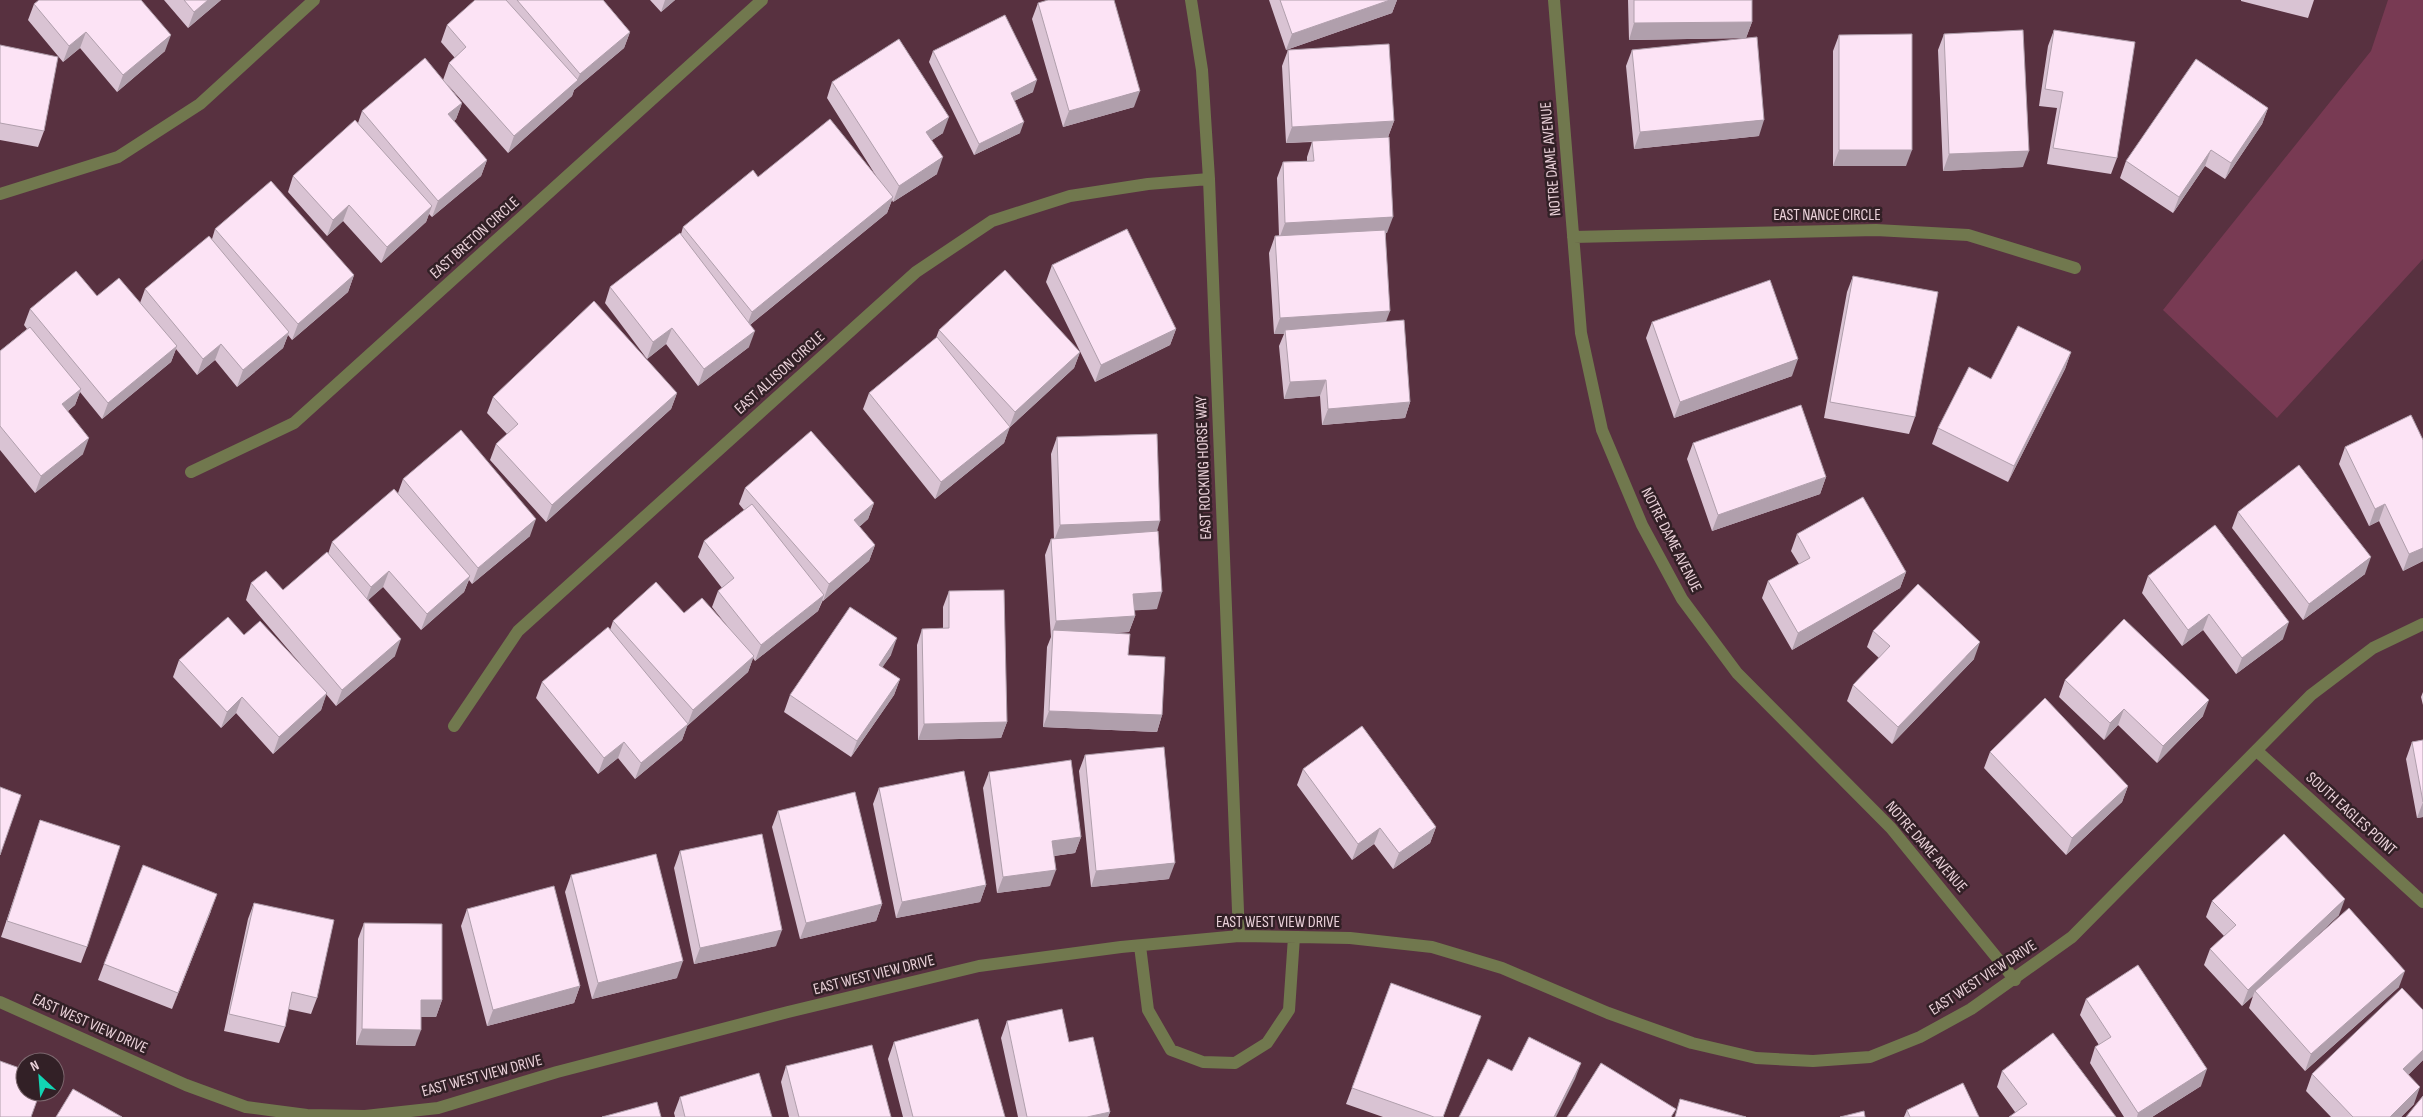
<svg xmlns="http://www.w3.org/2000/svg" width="2423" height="1117" viewBox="0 0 2423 1117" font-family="'Sofia Sans Condensed',sans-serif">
  <rect width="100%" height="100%" fill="#583140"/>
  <path fill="#783a53" d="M2388,0H2423V259L2277,418L2163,310L2371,51Z"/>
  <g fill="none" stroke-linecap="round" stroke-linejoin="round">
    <path stroke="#71784e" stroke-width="12" d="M1191,0L1202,70L1209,179L1239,936
      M1554,0L1581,333L1602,430L1642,525L1682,599L1737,673L1891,828L2015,980
      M0,194L118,157L200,104L314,0
      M1573,237L1876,230L1968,235L2075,268
      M191,472L294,423L762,0
      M454,726L518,631L916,272L992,221L1070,196L1148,184L1209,179
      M2257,751L2423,902
      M1140,946L1148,1010L1171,1050L1203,1062L1235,1063L1267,1043L1289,1010L1294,937
      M0,1002L186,1085L246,1107L307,1115L365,1116L438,1108L557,1072L788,1012L979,966L1121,947L1239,936L1350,938L1432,947L1502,968L1608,1013L1692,1043L1756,1058L1813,1061L1870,1057L1920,1037L1971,1009L2072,937L2311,695L2373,648L2423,624"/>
  </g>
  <path fill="#d9c3d3" d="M164,0H221L188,28Z
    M475,0H603L630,32L624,48L574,90L572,96L508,153L447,84L462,103L456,119L454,121L487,160L481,176L432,217L429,214L426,222L381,263L343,221L327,236L288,192L293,176L358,123L362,111L443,80L449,63L455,58L441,42L447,25Z
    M650,0H675L661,12Z
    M1269,0H1397L1392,13L1286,50Z
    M1628,0H1752V22L1746,38L1629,40Z
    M2241,0H2314L2308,18L2241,1Z
    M1038,3L1134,107L1063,127L1032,19Z
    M34,4L165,51L117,92L80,48L63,62L28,20Z
    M2054,30L2117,158L2111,174L2047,164L2057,108L2039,106L2048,46Z
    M1944,34L2023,167L1943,171L1938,50Z
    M1839,35L1906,166H1833V51Z
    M0,45L44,131L38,147L0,140Z
    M1288,50L1394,121L1388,137L1387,233H1386V322L1410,402L1405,418L1322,425L1320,396L1284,399L1279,346L1284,334H1274L1269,253L1275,236H1279L1277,178L1283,162L1307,161V157L1312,142L1286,143L1282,66Z
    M1632,50L1759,136L1634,149L1626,66Z
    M933,51L1033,92L1014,101L1020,133L974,155L929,62Z
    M832,82L943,133L932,140L937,174L893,202L892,200L887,213L750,325L749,347L698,386L666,344L647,359L605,303L610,287L681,234L683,227L758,177L878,179L827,98Z
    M2268,108L2262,124L2225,179L2205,166L2173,213L2120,178L2126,161Z
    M215,229L354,275L348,292L292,340L288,335L283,348L237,387L215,360L197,375L176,349L171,362L102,419L80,392L75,405L68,411L83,454L35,493L0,450V351L27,329L24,325L30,309L97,296L140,303L145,289L212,239Z
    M1052,265L1176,329L1170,345L1095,382L1046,282Z
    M1853,276L1915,417L1909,434L1824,418L1847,292Z
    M1652,322L1792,376L1674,418L1646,338Z
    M939,330L1080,352L1074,368L1009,428L1004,443L935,499L863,409L869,393L936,338Z
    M2071,352L2065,369L2008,482L1932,444L1938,428Z
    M677,393L671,409L546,522L490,460L496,444L507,434L487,413L493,397Z
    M2411,415L2423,561L2403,571L2379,521L2369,526L2339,464L2345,447Z
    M1057,437L1157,531V609L1135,610V616L1129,632L1115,633L1128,655L1162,715L1157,732L1043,727L1047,647L1051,637L1045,555L1051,539H1054L1051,454Z
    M1693,443L1826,477L1820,494L1712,531L1687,459Z
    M403,479L530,536L472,584L469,580L464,592L421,630L383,587L368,600L395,656L336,706L326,694L321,710L273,754L236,713L221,728L173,677L179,660L244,635L309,674L246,600L251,583L283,590L328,554L332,542L398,493Z
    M745,488L874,503L868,519L859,527L875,545L869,561L823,601V600L818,611L755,661L753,658L748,672L687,726L682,740L635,779L618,758L598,774L536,698L542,682L610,630L613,621L684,613L728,627L712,607L718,591L722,588L698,557L704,541L744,510L739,504Z
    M2238,512L2365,574L2303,620L2232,528Z
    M1797,534L1906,572L1900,588L1792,650L1762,598L1768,581L1799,564L1791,551Z
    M2148,576L2283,639L2236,674L2203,630L2182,646L2142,593Z
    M949,591L1007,722L1001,738L918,740L917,645L922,629L943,628V607Z
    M1873,631L1974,659L1892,744L1847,701L1853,685L1879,658L1867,647Z
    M891,655L882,667L900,679L894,695L851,757L784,712L790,695Z
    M2065,680L2203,716L2157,763L2118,725L2104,740L2059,697Z
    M2423,692V705L2421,697Z
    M2423,740V817L2417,818L2406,759L2412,742Z
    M1990,752L2128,786L2122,802L2066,855L1984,768Z
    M1085,755L1169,879L1091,887L1079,771Z
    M1303,769L1436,827L1430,843L1393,869L1374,844L1352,860L1297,785Z
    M989,772L1081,837L1075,853L1054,856L1050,886L997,893L983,788Z
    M879,788L986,885L980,902L896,918L873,804Z
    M778,811L882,904L876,921L800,939L772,827Z
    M40,820L87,947L81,963L1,937Z
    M680,851L776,946L694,964L674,868Z
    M571,875L677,978L592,999L565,892Z
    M2212,901L2339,915L2304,948L2399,987L2305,1071L2249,1008L2253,996L2242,1006L2204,965L2210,949L2224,936L2206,917Z
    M254,903L317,998L311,1014L288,1009L285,1027L279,1043L224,1031L248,919Z
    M467,909L580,986L574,1003L487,1026L461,926Z
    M211,911L172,1009L98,980L104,964Z
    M364,923L442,1000L436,1017H421L415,1046L356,1045L358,939Z
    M1391,983L1444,1117H1383L1346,1104Z
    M2086,999L2201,1086L2152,1117H2124L2090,1063L2095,1047L2099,1045L2080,1015Z
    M2423,1010V1060L2408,1075L2414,1104L2401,1117H2331L2306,1091L2312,1074Z
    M1007,1021L1069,1042L1110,1112L1108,1117H1018L1001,1038Z
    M894,1042L1005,1117H903L888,1059Z
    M786,1066L891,1117H789L781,1082Z
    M2002,1071L2116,1117L2015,1112L1997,1087Z
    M680,1097L772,1117H675L674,1113Z
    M1907,1110L1979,1117H1904Z"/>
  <path fill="#b09fac" d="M208,0H221L188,28L194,12Z
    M665,0H675L661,12Z
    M1390,0H1397L1392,13L1286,50L1292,34Z
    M1752,22L1746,38L1629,40L1634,23Z
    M86,32L80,48L63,62L69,46Z
    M630,32L624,48L574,90L572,96L508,153L514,136L577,80L580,74Z
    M171,35L165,51L117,92L123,75Z
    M1037,80L1033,92L1006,105L1011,93Z
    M1140,91L1134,107L1063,127L1069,111Z
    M462,103L456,119L443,130L448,114Z
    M2268,108L2262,124L2225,179L2231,163Z
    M949,117L943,133L920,148L926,132Z
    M1764,120L1759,136L1634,149L1640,132Z
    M1394,121L1388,137L1286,143L1292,127Z
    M1024,122L1020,133L974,155L979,144Z
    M1839,150H1912L1906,166H1833Z
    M2211,150L2205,166L2173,213L2179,197Z
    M2029,151L2023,167L1943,171L1949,154Z
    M943,157L937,174L893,202L899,186Z
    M487,160L481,176L432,217L438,201Z
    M893,197L887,213L746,328L752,312Z
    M349,205L343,221L327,236L333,220Z
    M432,206L426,222L381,263L387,247Z
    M1393,217L1387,233L1279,239L1285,223Z
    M354,275L348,292L292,340L298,324Z
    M1390,311L1384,327L1285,330L1284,334H1274L1280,318Z
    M672,328L666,344L647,359L653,342Z
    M1176,329L1170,345L1095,382L1101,365Z
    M755,331L749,347L698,386L704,369Z
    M289,332L283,348L237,387L243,370Z
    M221,344L215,360L197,375L203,359Z
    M177,346L171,362L102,419L108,403Z
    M1080,352L1074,368L1009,428L1015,412Z
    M2071,352L2065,369L2008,482L2014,466Z
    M1798,359L1792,376L1674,418L1680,402Z
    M1326,380L1320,396L1284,399L1290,382Z
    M81,389L75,405L56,420L62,404Z
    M677,393L671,409L546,522L552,505Z
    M1410,402L1405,418L1322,425L1328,409Z
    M1010,427L1004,443L935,499L941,482Z
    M89,438L83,454L35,493L41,476Z
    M1826,477L1820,494L1712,531L1718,515Z
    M874,503L868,519L848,537L854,520Z
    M2385,504L2379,521L2369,526L2375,509Z
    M536,519L530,536L472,584L478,568Z
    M1160,521L1155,538L1054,541L1060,525Z
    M875,545L869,561L823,601L829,584Z
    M2423,548V561L2403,571L2409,554Z
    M2371,557L2365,574L2303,620L2309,604Z
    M389,571L383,587L365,603L371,587Z
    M1906,572L1900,588L1792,650L1798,633Z
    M470,576L464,592L421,630L427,614Z
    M1162,592L1157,609L1127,611L1133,594Z
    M824,595L818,611L755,661L761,645Z
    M2209,614L2203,630L2182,646L2188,630Z
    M1135,616L1129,632L1053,637V630L1051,637L1056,621Z
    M2289,622L2283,639L2236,674L2242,658Z
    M897,638L891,655L873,681L879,665Z
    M401,639L395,656L336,706L342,690Z
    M1980,642L1974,659L1892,744L1898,727Z
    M754,656L748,672L687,726L693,710Z
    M900,679L894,695L851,757L857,741Z
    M327,693L321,710L273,754L279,737Z
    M242,697L236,713L221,728L227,712Z
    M2209,700L2203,716L2157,763L2163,746Z
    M2124,709L2118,725L2104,740L2110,723Z
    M1049,711L1162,715L1157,732L1043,727Z
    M1007,722L1001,738L918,740L924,724Z
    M688,724L682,740L635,779L641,763Z
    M624,742L618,758L598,774L604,758Z
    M2128,786L2122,802L2066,855L2072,838Z
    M2423,802V817L2417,818Z
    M1436,827L1430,843L1393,869L1399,853Z
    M1380,828L1374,844L1352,860L1358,844Z
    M1081,837L1075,853L1046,857L1052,841Z
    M1175,863L1169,879L1091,887L1096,871Z
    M1056,870L1050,886L997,893L1003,877Z
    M986,885L980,902L896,918L902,902Z
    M217,894L211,911L172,1009L178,993Z
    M2345,899L2339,915L2256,993L2255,991L2253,996L2242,1006L2248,990Z
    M882,904L876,921L800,939L806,923Z
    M782,930L776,946L694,964L700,948Z
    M683,961L677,978L592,999L598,983Z
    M2405,971L2399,987L2305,1071L2311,1054Z
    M580,986L574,1003L487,1026L493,1010Z
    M421,1000H442L436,1017H415Z
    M362,1029L421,1030L415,1046L356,1045Z
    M2423,1050V1060L2397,1086L2403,1069Z
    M1581,1063L1575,1079L1556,1117H1554Z
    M2207,1069L2201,1086L2152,1117H2137L2138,1113Z
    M2420,1087L2414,1104L2401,1117H2390Z
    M1110,1112L1108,1117H1087Z"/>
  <path fill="#fce3f5" stroke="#b09fac" d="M39,0H141L171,35L123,75L86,32L69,46L34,4Z
    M184,0H208L194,12Z
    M475,0H506L578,80L514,136L449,63L466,47L447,25Z
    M517,0H603L630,32L580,74Z
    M1048,0H1114L1140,91L1069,111L1038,3Z
    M1280,0H1390L1292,34Z
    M1634,0H1752V22L1634,23Z
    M1005,15L1037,80L1011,93L1024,122L979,144L933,51Z
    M2023,30L2029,151L1949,154L1944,34Z
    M2054,30L2135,42L2117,158L2053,148L2063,92L2045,89Z
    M1912,34V150H1839V35Z
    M1757,37L1764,120L1640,132L1632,50Z
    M899,39L949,117L926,132L943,157L899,186L832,82Z
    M1389,44L1394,121L1292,127L1288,50Z
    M0,45L58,57L44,131L0,123Z
    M425,58L462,103L448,114L487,160L438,201L362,111Z
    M2196,59L2268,108L2231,163L2211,150L2179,197L2126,161Z
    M830,119L893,197L752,312L683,227L753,170L758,177Z
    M355,120L432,206L387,247L349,205L333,220L293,176Z
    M1389,137L1393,217L1285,223L1283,162L1314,161L1312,141Z
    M271,181L354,275L298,324L215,229Z
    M1127,229L1176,329L1101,365L1052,265Z
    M1385,230L1390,311L1280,318L1275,236Z
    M680,233L755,331L704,369L672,328L653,342L610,287Z
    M209,236L289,332L243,370L221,344L203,359L145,289Z
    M1005,270L1080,352L1015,412L939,330Z
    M76,271L97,296L119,278L177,346L108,403L30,309Z
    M1853,276L1938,292L1915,417L1830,402Z
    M1770,280L1798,359L1680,402L1652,322Z
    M594,301L677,393L552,505L496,444L518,424L493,397Z
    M1404,320L1410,402L1328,409L1326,380L1290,382L1285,330Z
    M2018,326L2071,352L2014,466L1938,428L1969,367L1991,379Z
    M30,327L81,389L62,404L89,438L41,476L0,426V351Z
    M937,337L1010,427L941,482L869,393Z
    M1801,405L1826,477L1718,515L1693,443Z
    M2411,415L2423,440V548L2409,554L2385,504L2375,509L2345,447Z
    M461,430L536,519L478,568L403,479Z
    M811,431L874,503L854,520L875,545L829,584L745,488Z
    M1157,434L1160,521L1060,525L1057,437Z
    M2299,465L2371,557L2309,604L2238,512Z
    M394,489L470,576L427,614L389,571L371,587L332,542Z
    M1863,497L1906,572L1798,633L1768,581L1810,558L1797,534Z
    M752,504L824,595L761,645L718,591L734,578L704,541Z
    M2215,525L2289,622L2242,658L2209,614L2188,630L2148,576Z
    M1158,531L1162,592L1133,594L1135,616L1056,621L1051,539Z
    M327,552L401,639L342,690L251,583L266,571L283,590Z
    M656,582L684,613L702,598L754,656L693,710L613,621Z
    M1918,584L1980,642L1898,727L1853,685L1890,646L1873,631Z
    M1004,590L1007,722L924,724L922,629L949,628V591Z
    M850,607L897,638L879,665L900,679L857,741L790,695Z
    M228,617L244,635L260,621L327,693L279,737L242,697L227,712L179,660Z
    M2124,619L2209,700L2163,746L2124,709L2110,723L2065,680Z
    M608,627L688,724L641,763L624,742L604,758L542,682Z
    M1053,630L1130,634L1128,655L1165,657L1162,715L1049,711Z
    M2045,698L2128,786L2072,838L1990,752Z
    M1362,726L1436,827L1399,853L1380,828L1358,844L1303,769Z
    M2423,740V802L2412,742Z
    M1164,747L1175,863L1096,871L1085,755Z
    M1071,760L1081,837L1052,841L1056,870L1003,877L989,772Z
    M964,771L986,885L902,902L879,788Z
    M0,787L21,795L0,855Z
    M855,792L882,904L806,923L778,811Z
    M40,820L120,846L87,947L7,921Z
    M762,834L782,930L700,948L680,851Z
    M2284,834L2345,899L2248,990L2210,949L2236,925L2212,901Z
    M656,854L683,961L598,983L571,875Z
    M143,865L217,894L178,993L104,964Z
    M554,886L580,986L493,1010L467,909Z
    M254,903L334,920L317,998L292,992L285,1027L229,1014Z
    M2349,908L2405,971L2311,1054L2255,991Z
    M364,923L442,924V1000H421V1030L362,1029Z
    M2138,965L2207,1069L2138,1113L2095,1047L2111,1037L2086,999Z
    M1391,983L1481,1016L1443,1117H1434L1352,1088Z
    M2402,988L2423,1010V1050L2403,1069L2420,1087L2390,1117H2353L2312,1074Z
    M1062,1009L1069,1042L1093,1037L1110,1112L1087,1117H1027L1007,1021Z
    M978,1019L1005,1117H913L894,1042Z
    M2053,1033L2116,1117H2009L2027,1104L2002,1071Z
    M1529,1037L1581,1063L1554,1117H1459L1488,1059L1512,1071Z
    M872,1045L891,1117H799L786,1066Z
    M0,1061L25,1070V1092H40L31,1117H0Z
    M1601,1063L1676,1109L1671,1117H1567Z
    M759,1073L772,1117H685L680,1097Z
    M1963,1083L1979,1117H1910L1907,1110Z
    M73,1089L122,1117H56Z
    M2423,1096V1117H2406Z
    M1680,1099L1746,1117H1675Z
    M657,1102L661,1117H602Z
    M1864,1111L1865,1117H1840Z"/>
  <g text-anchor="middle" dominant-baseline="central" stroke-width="5" stroke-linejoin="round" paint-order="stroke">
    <g font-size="16" fill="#ead1d9" stroke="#322026">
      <text transform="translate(1551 159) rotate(-95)">NOTRE DAME AVENUE</text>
      <text x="1827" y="215">EAST NANCE CIRCLE</text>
      <text transform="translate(475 238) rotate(-42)">EAST BRETON CIRCLE</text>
      <text transform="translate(780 373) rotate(-42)">EAST ALLISON CIRCLE</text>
      <text transform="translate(1204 468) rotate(-92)">EAST ROCKING HORSE WAY</text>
      <text transform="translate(1671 540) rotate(63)">NOTRE DAME AVENUE</text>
      <text transform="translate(2351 814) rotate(42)">SOUTH EAGLES POINT</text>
      <text transform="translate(1926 847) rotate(49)">NOTRE DAME AVENUE</text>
      <text x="1278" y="922">EAST WEST VIEW DRIVE</text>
      <text transform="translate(874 975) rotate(-14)">EAST WEST VIEW DRIVE</text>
      <text transform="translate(1983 978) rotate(-33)">EAST WEST VIEW DRIVE</text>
      <text transform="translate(90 1024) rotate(24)">EAST WEST VIEW DRIVE</text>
      <text transform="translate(482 1076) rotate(-15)">EAST WEST VIEW DRIVE</text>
    </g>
  </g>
  <g transform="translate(40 1077) rotate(334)"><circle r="24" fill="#322026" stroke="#7c676e"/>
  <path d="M0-4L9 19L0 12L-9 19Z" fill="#12d5b4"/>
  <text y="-8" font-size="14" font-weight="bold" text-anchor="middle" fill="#ead1d9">N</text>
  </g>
</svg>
